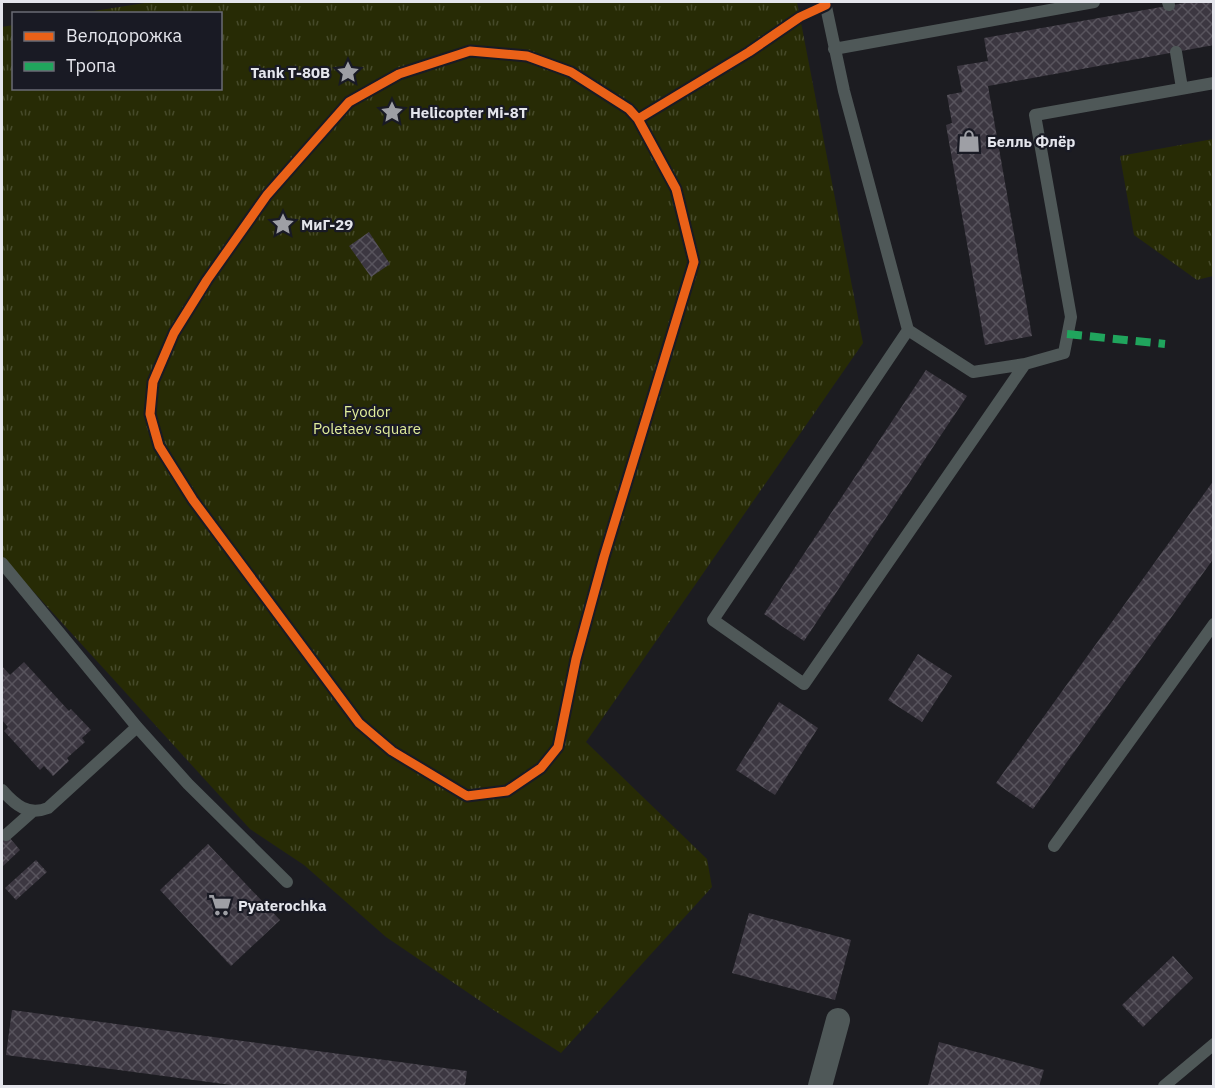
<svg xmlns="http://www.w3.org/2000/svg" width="1215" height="1088" viewBox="0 0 1215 1088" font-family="'IBM Plex Sans',sans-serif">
  <defs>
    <pattern id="park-tufts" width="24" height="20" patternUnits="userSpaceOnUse" patternTransform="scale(1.5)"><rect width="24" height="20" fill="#272b05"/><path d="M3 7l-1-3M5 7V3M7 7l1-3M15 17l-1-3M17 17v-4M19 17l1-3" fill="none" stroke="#464a2a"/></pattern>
    <pattern id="building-cross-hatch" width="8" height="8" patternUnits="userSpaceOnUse" patternTransform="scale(1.5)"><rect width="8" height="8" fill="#3c3741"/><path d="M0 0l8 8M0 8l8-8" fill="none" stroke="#58545d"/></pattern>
  </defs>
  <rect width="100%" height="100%" fill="#1c1c21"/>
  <path fill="url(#park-tufts)" d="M151,2H797L863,343L586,742L707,859L712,887L561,1053L495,1011L386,937L304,865L250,829L2,557V27L13,25L14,88H220V14L81,13Z
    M1213,139V276L1197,280L1134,235L1120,156Z"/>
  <path fill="url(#building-cross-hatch)" d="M1190,2H1214V45L988,86L1032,336L985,345L946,125L952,123L947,95L962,92L957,66L988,61L984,38Z
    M369,232L390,264L371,277L349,246Z
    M926,370L967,396L804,641L764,614Z
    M1214,480V558L1033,809L996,783Z
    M918,654L952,676L922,722L888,700Z
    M24,662L69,711L71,709L91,730L82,738L85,742L67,758L69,761L53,776L44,766L40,770L4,731L8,727L2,720V666L10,675Z
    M779,702L818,728L775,795L736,770Z
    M2,829L20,850L2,867Z
    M208,844L280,920L231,966L160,890Z
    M36,860L47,872L16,900L5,888Z
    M749,913L851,940L835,1000L732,973Z
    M1173,956L1193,978L1143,1027L1122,1005Z
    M12,1010L467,1071L465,1086H239L6,1055Z
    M939,1042L1044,1070L1039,1086H928Z"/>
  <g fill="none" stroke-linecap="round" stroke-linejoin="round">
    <path stroke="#4f5858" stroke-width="12" d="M825,2L844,91L908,330L713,620L804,684L1025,364
      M1168,2L1169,5
      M834,49L1094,2
      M1176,52L1182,88
      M908,330L973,372L1025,364L1064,353L1071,317L1035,115L1214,83
      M2,563L137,727L188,784L287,882
      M2,790C15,805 28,816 48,808L137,727
      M6,835L33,811
      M1054,846L1214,624
      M1164,1086L1214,1044"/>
    <path stroke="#4f5858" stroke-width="24" d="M820,1086L838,1020"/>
    <path stroke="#20a55d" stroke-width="8" stroke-dasharray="15 8" stroke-linecap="butt" d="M1067,334L1165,344"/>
    <g stroke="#191a24" stroke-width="13">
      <path id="cycleway" d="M638,119L676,189L694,262L604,557L576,659L558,747L541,768L507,791L467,796L392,751L359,723L193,500L159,446L150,414L153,382L174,333L207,280L267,195L349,102L399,74L470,51L527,56L571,72L629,109L638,119L749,52L800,17L826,5"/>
    </g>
    <use href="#cycleway" stroke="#ea6118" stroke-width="9"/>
  </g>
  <defs>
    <g id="sight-bare" transform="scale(1.8)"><path d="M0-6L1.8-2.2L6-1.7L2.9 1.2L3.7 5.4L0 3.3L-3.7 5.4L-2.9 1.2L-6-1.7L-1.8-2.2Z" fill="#9e9fa5" stroke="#191a24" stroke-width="2.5" paint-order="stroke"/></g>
    <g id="shop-bare" transform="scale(1.8)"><path d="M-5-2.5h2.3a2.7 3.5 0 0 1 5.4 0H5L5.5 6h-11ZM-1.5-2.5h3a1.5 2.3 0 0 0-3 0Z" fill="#9e9fa5" stroke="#191a24" stroke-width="2.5" paint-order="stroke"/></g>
    <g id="supermarket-bare" transform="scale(1.8)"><path d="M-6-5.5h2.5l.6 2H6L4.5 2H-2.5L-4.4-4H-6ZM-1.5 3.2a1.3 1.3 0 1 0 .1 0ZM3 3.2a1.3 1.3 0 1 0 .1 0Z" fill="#9e9fa5" stroke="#191a24" stroke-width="2.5" paint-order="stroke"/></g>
  </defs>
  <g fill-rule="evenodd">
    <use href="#sight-bare" x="348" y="72"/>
    <use href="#sight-bare" x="392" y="112"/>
    <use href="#shop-bare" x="969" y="141"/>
    <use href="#sight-bare" x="283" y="224"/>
    <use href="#supermarket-bare" x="220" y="905"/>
  </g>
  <g text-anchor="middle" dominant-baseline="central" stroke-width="4.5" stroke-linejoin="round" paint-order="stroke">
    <g font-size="15" font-weight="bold" fill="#e4e5ec" stroke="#191a24" text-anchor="start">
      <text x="330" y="72" text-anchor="end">Tank T-80B</text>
      <text x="410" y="112">Helicopter Mi-8T</text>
      <text x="987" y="141">Белль Флёр</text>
      <text x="301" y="224">МиГ-29</text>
      <text x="238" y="905">Pyaterochka</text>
    </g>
    <g font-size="15" fill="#e1ed9b" stroke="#191a24">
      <text x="367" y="411">Fyodor<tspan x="367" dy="17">Poletaev square</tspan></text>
    </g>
  </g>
  <rect width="1215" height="1088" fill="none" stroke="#e4e5ec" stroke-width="6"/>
  <rect x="12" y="12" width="210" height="78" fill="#191a24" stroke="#6a6b74" stroke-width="1.5"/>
  <rect x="24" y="32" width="30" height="9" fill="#ea6118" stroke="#6a6b74" stroke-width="1.5"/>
  <text x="66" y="42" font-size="18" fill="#e4e5ec">Велодорожка</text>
  <rect x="24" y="62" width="30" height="9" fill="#20a55d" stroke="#6a6b74" stroke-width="1.5"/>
  <text x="66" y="72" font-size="18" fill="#e4e5ec">Тропа</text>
</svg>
